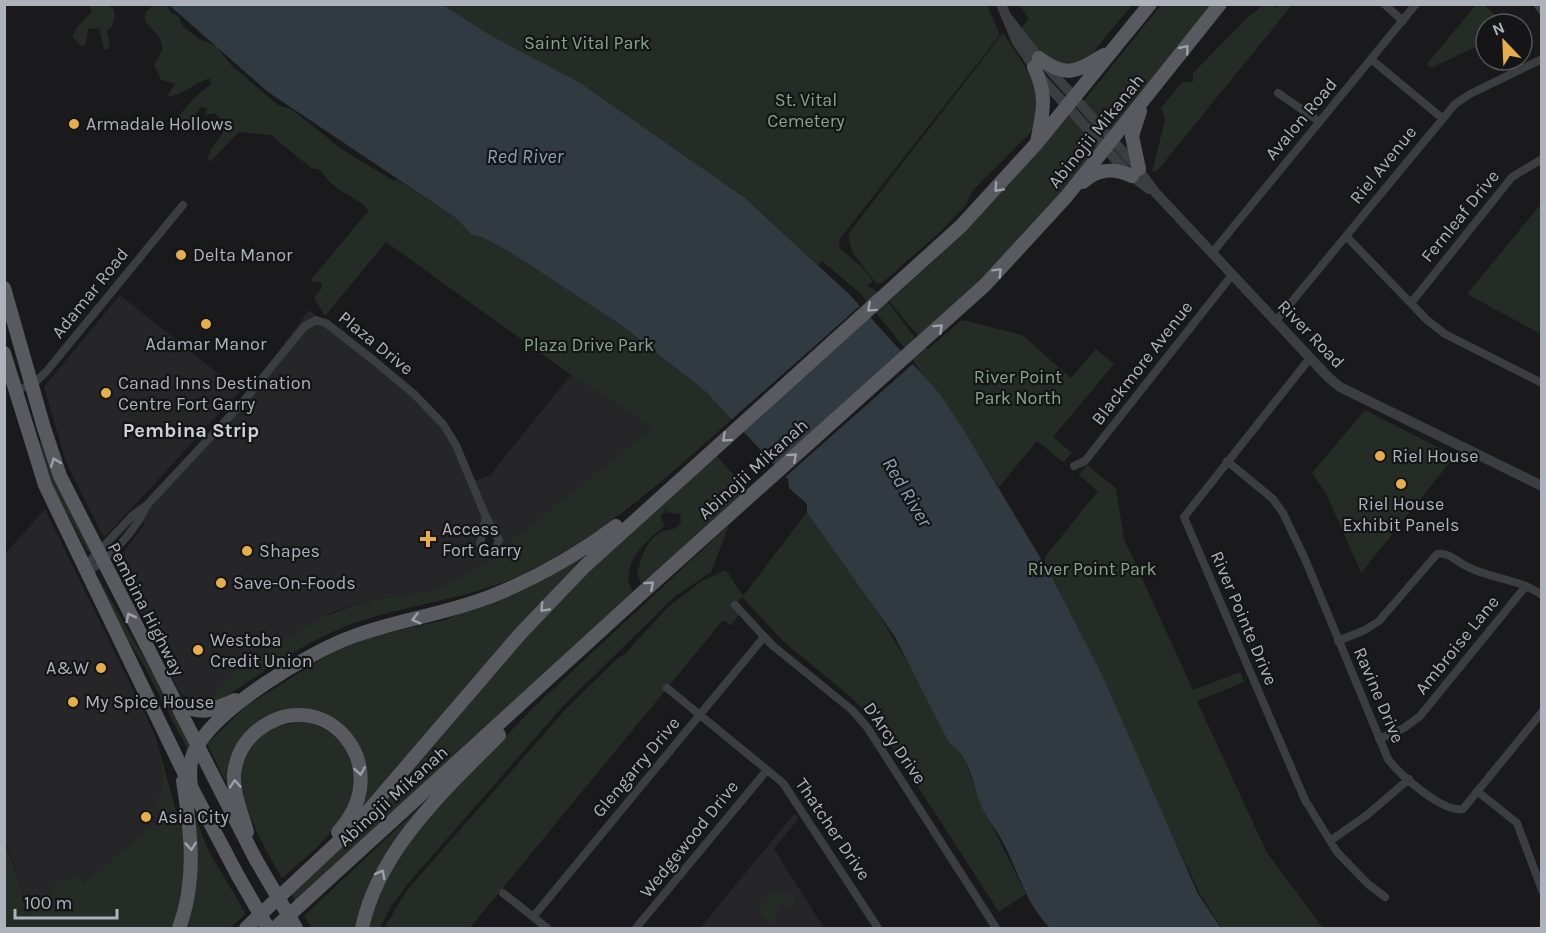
<svg xmlns="http://www.w3.org/2000/svg" width="1546" height="933" viewBox="0 0 1546 933" font-family="Karla,sans-serif">
  <rect width="100%" height="100%" fill="#1a1a1c"/>
  <path fill="#262629" fill-rule="evenodd" d="M120,295L240,391L104,538L66,462L44,387Z
    M309,310L414,394L443,424L472,482L490,475L571,375L654,428L498,557L437,589L363,602L333,612L237,670L205,703H193L180,693L129,588L131,586L122,568L119,569L116,562L145,524L140,521L147,505L250,390ZM486,518L498,547L491,559L480,540Z
    M45,509L155,735L163,776L160,798L164,815L83,884L61,878L30,913L5,840L4,555Z
    M795,813L799,818L774,849L824,928H700Z"/>
  <path fill="#252c25" d="M1023,4L1132,5L1097,47L1093,56L1073,68L1045,60L1021,28L1029,19L1021,7Z
    M1265,4L1271,5L1280,10L1275,5H1292L1157,171L1152,172L1165,120L1161,108L1182,82H1193V73L1249,16Z
    M89,5H106L113,8L115,16L111,28L107,30L110,46L107,50L104,49L99,28L88,29L85,46H81L72,37L78,26L92,12Z
    M153,5H168L170,12L178,16L183,26L199,39L216,46L230,64L278,105L293,110L340,148L394,181L396,179L456,218L472,235L482,237L510,252L621,325L705,391L732,419C668,477 600,538 521,575C467,599 416,603 363,620C311,637 267,669 221,700V703L195,706L205,703L237,670L321,618L363,602L437,589L498,557L506,545L653,428L571,375L386,242L325,316L314,298L321,289L322,283L310,281L369,210C352,193 334,193 321,170L311,168L271,135L239,132L210,162L208,158C210,145 225,136 225,124L215,113L205,115L207,108L201,107L192,119L175,131L172,124L194,98L211,84L210,78C195,83 182,95 167,97L175,84L161,80L154,65L163,49L160,38L145,21L146,12Z
    M443,5H987L1000,35L839,240L840,249L862,267L873,281L867,286C894,298 904,333 928,349L962,320L1022,335L1071,378L1096,349L1114,364L1053,437L1072,453L1063,462L1037,441L999,487L940,394L923,376L908,352L860,293L822,261L818,265L745,198L579,82L490,35Z
    M1161,5H1216L1112,132L1083,102Z
    M1476,5H1484L1505,24H1486V42L1431,68L1427,64Z
    M1003,33C1022,63 1053,97 1031,132L972,191L966,205L940,232L882,283H876L852,252L848,234Z
    M1069,114L1099,146L1033,226L969,295L918,336L889,301C955,244 1014,181 1069,114Z
    M1541,204V334L1467,294Z
    M1365,410L1455,456L1361,573L1327,495L1312,473Z
    M40,441L91,551L90,553L86,549L48,477L38,442Z
    M715,454L748,491L641,584L637,573C641,558 646,540 661,532C670,528 675,532 681,522L680,514L669,513L663,507L667,515L664,512L660,516L665,526C646,539 617,569 633,592L296,903L291,893L562,595Z
    M1087,465L1116,488L1124,539L1193,690L1240,672L1244,682L1197,701L1267,853L1323,928H1222L1200,894L1045,565V557L1098,491L1079,475Z
    M807,512C862,585 911,660 949,743L956,747L965,760L980,802L1026,894L999,912L878,725L852,698L783,641L742,597L732,607L739,614L731,625L723,620L470,928H384L408,889L565,710L619,657L624,655L669,606L702,581L726,570L743,596Z
    M729,525L711,572L673,598L563,706L411,880L391,906L380,928H367L369,918L398,856L433,813L534,707Z
    M583,557L505,642L357,813L365,779L328,720L259,725L228,786L207,744L246,706L333,652L367,638L445,620Z
    M98,577L157,681L189,745L188,750L141,660L118,625Z
    M306,722C326,728 338,736 349,754C376,800 314,852 282,878C249,823 199,728 306,722Z
    M155,735L177,814L182,816C188,855 184,891 172,928H5L4,840L30,913L61,878L71,880L76,874L84,883L164,815L152,801L160,798L163,776Z
    M442,786L413,823L358,928H312L304,916Z
    M194,814L208,850L246,914L230,928H181Z
    M777,891L794,895L795,899L791,907L778,904L779,912L770,923L758,912L772,893Z"/>
  <path fill="#313a40" d="M169,5H443L490,35L579,82L745,198L849,294L940,394L963,429L1050,574L1102,675L1198,894L1221,928H1050C1024,902 1017,866 999,835C992,825 985,815 980,803C972,782 970,756 949,743L895,637L807,512V504L789,488L788,479L705,391L621,325L510,252L482,237L472,235L456,218L268,92Z"/>
  <path fill="#1a1a1c" d="M862,304L871,314L740,432L730,421Z
    M904,351L914,363L783,479L772,469Z"/>
  <g fill="none" stroke-linecap="round" stroke-linejoin="round">
    <path stroke="#3c3d41" stroke-width="8" d="M1384,4L1403,21
      M1537,4L1542,11
      M1372,60L1442,118
      M1278,93L1320,122
      M1347,237L1427,320L1445,334L1542,383
      M1212,253L1416,4
      M1411,303L1512,177L1542,159
      M1275,322L1455,104L1470,94L1542,59
      M1310,358L1184,517L1305,800L1337,852L1368,884L1385,897
      M15,390L32,385L46,372L183,205
      M1227,461L1273,499L1283,513L1305,559L1388,759C1400,775 1443,813 1463,809L1542,712
      M1074,466L1085,461L1232,275
      M84,567L133,515L147,505L242,403L304,327L316,320L326,323L372,359L414,394L443,424L456,445L486,517L499,540L495,550L488,552L480,544L486,517
      M87,573C112,555 134,533 147,505
      M735,605L772,645L852,710L867,727L996,928
      M1338,641L1365,630L1379,621L1437,554C1449,552 1456,561 1466,566C1490,579 1520,579 1542,595
      M667,688L783,783L878,928
      M1379,739L1404,728L1420,716L1526,586
      M1477,791L1517,823L1542,890
      M1330,841L1367,815L1409,779
      M503,893L547,928
      M533,917L764,637
      M636,928L767,770"/>
    <path stroke="#3c3d41" stroke-width="10" d="M1001,4L1017,42L1043,80L1129,174L1149,189
      M1007,17L1039,58L1135,165L1155,192L1328,377L1340,387L1542,486"/>
    <path stroke="#585a60" stroke-width="14" d="M1039,58C1066,79 1078,71 1104,55
      M1034,67C1048,96 1043,112 1037,142
      M1139,169L1132,136L1140,111
      M1083,182C1098,168 1114,168 1132,176
      M4,288L44,428L60,476L256,860
      M4,353L45,485L188,781L238,876
      M173,701C201,716 208,712 235,700
      M191,788C190,776 189,763 194,752C214,709 309,652 354,636C398,620 445,614 489,597C535,579 577,555 616,526
      M247,832C242,813 233,794 234,774C236,757 244,741 258,730C322,680 400,765 338,832
      M179,928C197,880 191,831 183,781
      M246,928L356,825L521,633L585,566L961,226L1036,144L1150,4
      M275,928L642,593L985,285L1066,197L1220,4
      M362,928C379,849 444,791 499,735"/>
    <path stroke="#585a60" stroke-width="14" d="M256,860L296,928
      M238,876L268,928"/>
  </g>
  <defs><path id="oneway-chevron" d="M-2-3.5L2.5 0L-2 3.5" fill="none" stroke-width="1.6" stroke-linecap="round" stroke-linejoin="round" transform="scale(1.5)"/></defs>
  <g stroke="#9da0a9">
    <use href="#oneway-chevron" transform="translate(1185 49) rotate(-51)"/>
    <use href="#oneway-chevron" transform="translate(998 188) rotate(133)"/>
    <use href="#oneway-chevron" transform="translate(998 272) rotate(-45)"/>
    <use href="#oneway-chevron" transform="translate(871 308) rotate(138)"/>
    <use href="#oneway-chevron" transform="translate(939 328) rotate(-42)"/>
    <use href="#oneway-chevron" transform="translate(726 438) rotate(138)"/>
    <use href="#oneway-chevron" transform="translate(793 457) rotate(-42)"/>
    <use href="#oneway-chevron" transform="translate(55 462) rotate(-111)"/>
    <use href="#oneway-chevron" transform="translate(650 585) rotate(-42)"/>
    <use href="#oneway-chevron" transform="translate(544 608) rotate(133)"/>
    <use href="#oneway-chevron" transform="translate(130 617) rotate(-117)"/>
    <use href="#oneway-chevron" transform="translate(416 619) rotate(165)"/>
    <use href="#oneway-chevron" transform="translate(360 771) rotate(81)"/>
    <use href="#oneway-chevron" transform="translate(235 784) rotate(-94)"/>
    <use href="#oneway-chevron" transform="translate(191 846) rotate(86)"/>
    <use href="#oneway-chevron" transform="translate(381 874) rotate(-62)"/>
  </g>
  <g fill="#e5ae4a" stroke="#151517" stroke-width="2">
    <circle cx="74" cy="124" r="6"/>
    <circle cx="181" cy="255" r="6"/>
    <circle cx="206" cy="324" r="6"/>
    <circle cx="106" cy="393" r="6"/>
    <circle cx="1380" cy="456" r="6"/>
    <circle cx="1401" cy="484" r="6"/>
    <path d="M425 530h6v6h6v6h-6v6h-6v-6h-6v-6h6z"/>
    <circle cx="247" cy="551" r="6"/>
    <circle cx="221" cy="583" r="6"/>
    <circle cx="198" cy="650" r="6"/>
    <circle cx="101" cy="668" r="6"/>
    <circle cx="73" cy="702" r="6"/>
    <circle cx="146" cy="817" r="6"/>
  </g>
  <g text-anchor="middle" dominant-baseline="central" stroke-width="4.5" stroke-linejoin="round" paint-order="stroke">
    <g font-size="18" fill="#87a488" stroke="#151517">
      <text x="587" y="43">Saint Vital Park</text>
      <text x="806" y="100">St. Vital<tspan x="806" dy="21">Cemetery</tspan></text>
      <text x="589" y="345">Plaza Drive Park</text>
      <text x="1018" y="377">River Point<tspan x="1018" dy="21">Park North</tspan></text>
      <text x="1092" y="569">River Point Park</text>
    </g>
    <g font-size="18" fill="#aeb2bb" stroke="#151517">
      <text transform="translate(1301 119) rotate(-50)">Avalon Road</text>
      <text transform="translate(1096 131) rotate(-51)">Abinojii Mikanah</text>
      <text transform="translate(1383 165) rotate(-51)">Riel Avenue</text>
      <text transform="translate(1460 216) rotate(-51)">Fernleaf Drive</text>
      <text transform="translate(90 293) rotate(-51)">Adamar Road</text>
      <text transform="translate(1311 334) rotate(46)">River Road</text>
      <text transform="translate(376 343) rotate(39)">Plaza Drive</text>
      <text transform="translate(1142 363) rotate(-52)">Blackmore Avenue</text>
      <text transform="translate(753 469) rotate(-42)">Abinojii Mikanah</text>
      <text transform="translate(146 609) rotate(63)">Pembina Highway</text>
      <text transform="translate(1244 618) rotate(67)">River Pointe Drive</text>
      <text transform="translate(1457 645) rotate(-51)">Ambroise Lane</text>
      <text transform="translate(1379 695) rotate(67)">Ravine Drive</text>
      <text transform="translate(895 743) rotate(55)">D'Arcy Drive</text>
      <text transform="translate(636 767) rotate(-50)">Glengarry Drive</text>
      <text transform="translate(393 796) rotate(-42)">Abinojii Mikanah</text>
      <text transform="translate(833 829) rotate(56)">Thatcher Drive</text>
      <text transform="translate(689 839) rotate(-51)">Wedgewood Drive</text>
    </g>
    <g font-size="18" fill="#aeb2bb" stroke="#151517" text-anchor="start">
      <text x="86" y="124">Armadale Hollows</text>
      <text x="193" y="255">Delta Manor</text>
      <text x="206" y="344" text-anchor="middle">Adamar Manor</text>
      <text x="118" y="383">Canad Inns Destination<tspan x="118" dy="21">Centre Fort Garry</tspan></text>
      <text x="1392" y="456">Riel House</text>
      <text x="1401" y="504" text-anchor="middle">Riel House<tspan x="1401" dy="21">Exhibit Panels</tspan></text>
      <text x="442" y="529">Access<tspan x="442" dy="21">Fort Garry</tspan></text>
      <text x="259" y="551">Shapes</text>
      <text x="233" y="583">Save-On-Foods</text>
      <text x="210" y="640">Westoba<tspan x="210" dy="21">Credit Union</tspan></text>
      <text x="89" y="668" text-anchor="end">A&amp;W</text>
      <text x="85" y="702">My Spice House</text>
      <text x="158" y="817">Asia City</text>
    </g>
    <g font-size="20" font-style="italic" fill="#88a0b3" stroke="#151517">
      <text x="525" y="156">Red River</text>
      <text transform="translate(907 492) rotate(59)">Red River</text>
    </g>
    <g font-size="20" font-weight="bold" fill="#cfd1d7" stroke="#151517">
      <text x="191" y="430">Pembina Strip</text>
    </g>
  </g>
  <rect width="1546" height="933" fill="none" stroke="#aeb2bb" stroke-width="12"/>
  <g transform="translate(1504 42) rotate(337)"><circle r="28" fill="#151517" stroke="#525459" stroke-width="1.5"/>
  <path d="M0-4.5L10 22L0 15L-10 22Z" fill="#e5ae4a"/>
  <text y="-9" font-size="16" font-weight="bold" text-anchor="middle" fill="#aeb2bb">N</text>
  </g>
  <path d="M15 909v9h102v-9" fill="none" stroke="#aeb2bb" stroke-width="3"/>
  <text x="24" y="909" font-size="18" fill="#aeb2bb" stroke="#151517" stroke-width="4.5" paint-order="stroke">100 m</text>
</svg>
